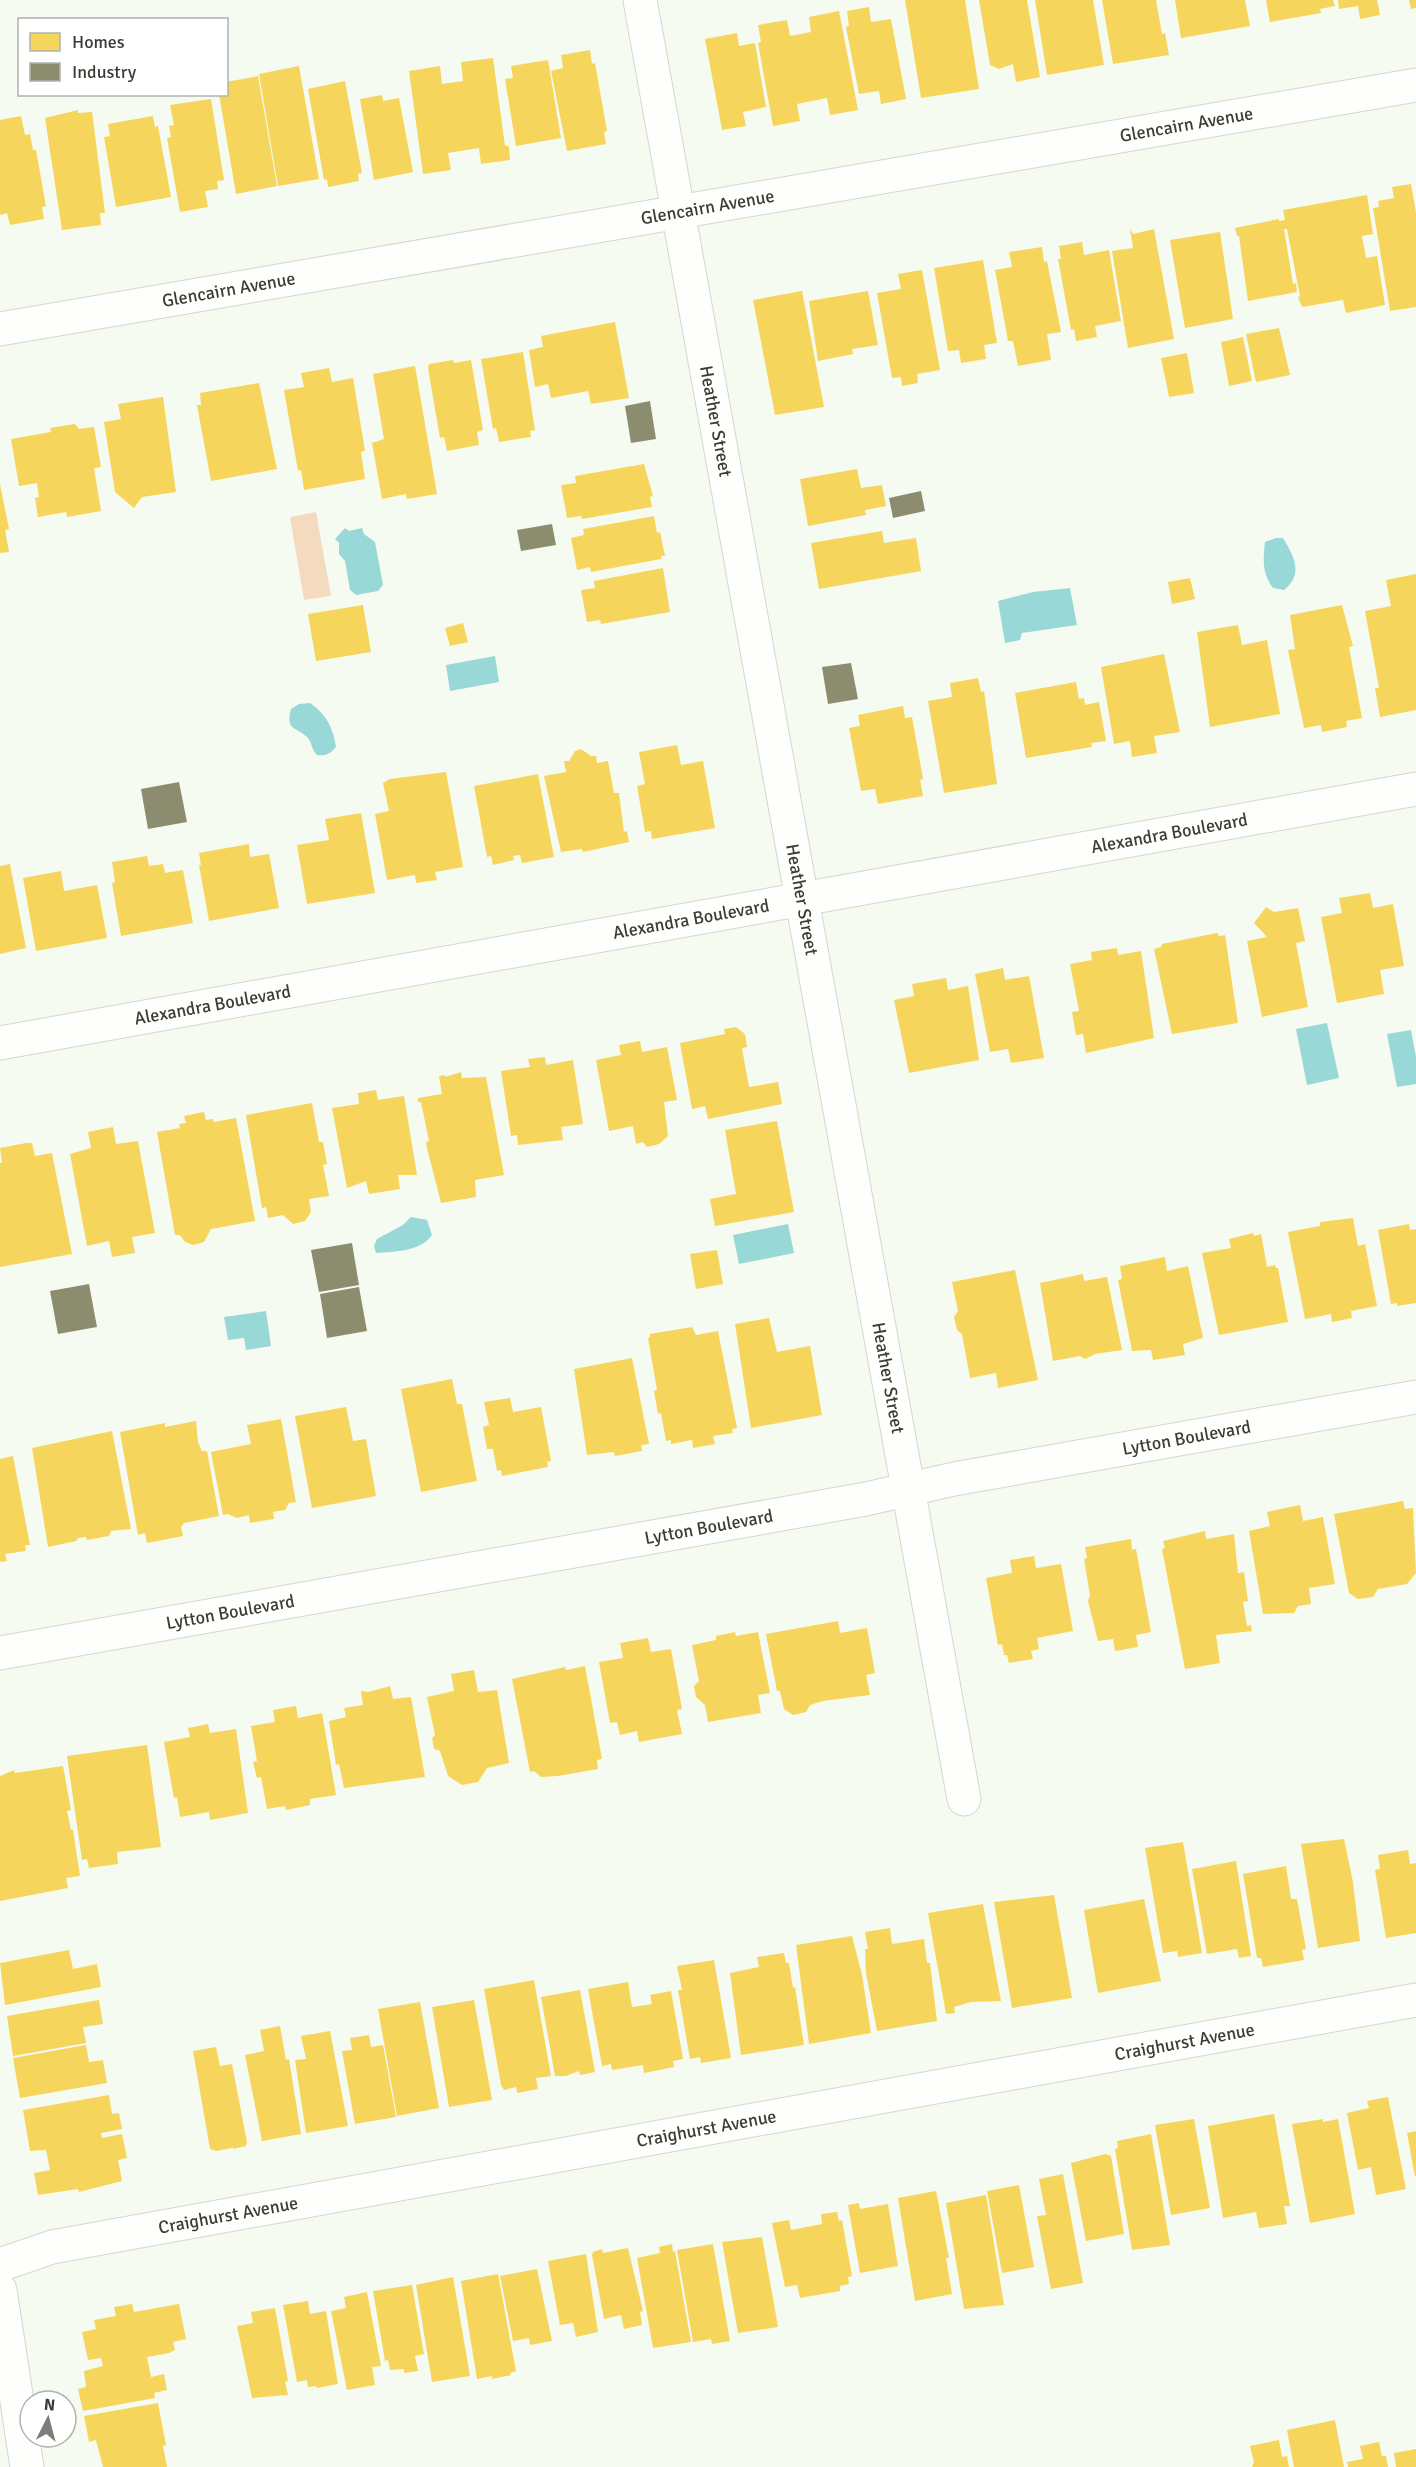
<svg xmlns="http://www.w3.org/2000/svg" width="1416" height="2467" viewBox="0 0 1416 2467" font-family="Signika,sans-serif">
  <rect width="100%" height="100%" fill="#f6fbf1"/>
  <path fill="#f4dbc0" d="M316,512L331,596L304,600L290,517Z"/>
  <path fill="#98d8d6" d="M345,528L349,531L362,528L364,534L375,542L383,585L378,591L356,595L350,590L345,561L339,554V543L335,539Z
    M1276,538H1283C1294,556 1304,574 1284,590L1273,588C1262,573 1263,560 1265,542Z
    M1070,588L1077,625L1022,633L1020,640L1005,643L998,601L1033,592Z
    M495,656L499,682L450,691L446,665Z
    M310,703C326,714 333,727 336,747C330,754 326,756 317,755C311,749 312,742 307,737C296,726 285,731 291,709L299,704Z
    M1327,1023L1339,1078L1307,1085L1296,1029Z
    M1411,1030L1416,1057V1084L1397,1087L1387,1034Z
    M411,1217L427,1220L432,1235C422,1251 394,1252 376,1253L374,1246L377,1239L403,1225Z
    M788,1224L794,1253L739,1264L733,1235Z
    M266,1311L271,1346L246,1350L244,1338L228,1340L224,1317Z"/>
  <path fill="#f6d55c" d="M905,0H965L979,89L921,98Z
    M979,0H1027L1040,77L1016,82L1013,64L999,69L990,65Z
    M1035,0H1093L1104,65L1047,75Z
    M1102,0H1156L1162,34L1165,33L1169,55L1113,64Z
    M1175,0H1245L1250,26L1181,38Z
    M1266,0H1333L1335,6L1320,9L1321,13L1270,22Z
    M1338,0H1377L1380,15L1360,19L1358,6L1339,9Z
    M1409,0H1416V8L1411,9Z
    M869,7L871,22L891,19L906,99L881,104L879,91L859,94L846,27L849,26L847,11Z
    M839,11L858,110L830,115L827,98L797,104L800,121L773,126L758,43L761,42L758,25L787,20L790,36L811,32L809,17Z
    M737,33L739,46L755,43L766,107L743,112L746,126L722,130L705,39Z
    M590,50L592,64L595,63L607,131L604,132L606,144L567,151L551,71L563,68L561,55Z
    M493,58L505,146H509L510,160L481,164L479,148L448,153L451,170L423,174L409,71L440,66L442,84L463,81L461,62Z
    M548,60L561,138L516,146L505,79L513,78L511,66Z
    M299,66L319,179L278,186L259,74Z
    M258,76L277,186L236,194L219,94H226V82Z
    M345,81L362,173L358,174L359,181L328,187L327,179L324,180L308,89Z
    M382,95L383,101L399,98L413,172L374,180L360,99Z
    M211,99L224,180L217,181L218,189L205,191L208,207L180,212L167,138L171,137L169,126L174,125L170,105Z
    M78,110V113L92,112L105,213H100L101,225L62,230L45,118Z
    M21,116L25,135L30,134L33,150H36L46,206L42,207L44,219L10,225L7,213L0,215V120Z
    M153,116L155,127L158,126L171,197L116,207L104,137L110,136L108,124Z
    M1411,184L1416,212V307L1390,311L1373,208L1379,207L1378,201L1394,198L1392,187Z
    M1367,195L1373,234L1362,236L1366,258L1377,256L1385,305L1346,313L1343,300L1302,307L1298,297L1300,296L1287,229H1284L1293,284L1296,283L1297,292L1248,301L1239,236H1237L1235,228L1279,219V221L1285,220L1283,210Z
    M1130,229L1133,234L1154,229L1174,339L1128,348L1112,251L1133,248Z
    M1220,232L1233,319L1185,328L1170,240Z
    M1082,242L1084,255L1109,250L1121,321L1095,326L1097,337L1076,341L1074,329L1071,330L1058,259H1061L1059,246Z
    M1042,247L1044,262L1047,261L1061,332L1047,334L1051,360L1018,366L1013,341H1008L995,270L1012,267L1009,252Z
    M983,260L997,343L984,345L986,359L961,363L959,350L948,351L934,268Z
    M922,270L940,370L917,374L918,383L902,386L901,377L892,378L877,293L901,289L898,274Z
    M802,291L824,407L775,415L753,300Z
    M868,291L878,345L852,349L853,354L818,361L809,301Z
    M615,322L629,398L591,404L588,391L551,398L548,384L535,387L529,350L543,347L541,336Z
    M1279,328L1290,375L1256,382L1246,334Z
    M1243,337L1252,381L1229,386L1221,342Z
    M523,352L535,430L530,431L531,437L499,442L496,428L493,429L481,359Z
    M1187,353L1194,393L1169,397L1161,358Z
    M453,360L454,363L471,360L483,430L477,432L479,445L447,451L444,437L440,438L428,368L429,364Z
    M415,366L437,494L407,499L406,494L382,499L372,443L384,439L373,374Z
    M329,368L332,382L353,378L365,451L361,452L365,479L304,490L301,470L298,471L284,390L304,387L301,373Z
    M259,383L277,469L211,481L197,405H201L200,393Z
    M163,397L176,492L142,497L134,508L115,492L104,422L121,419L118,404Z
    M75,424L79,429L94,427L101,467L94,468L101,511L67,517L66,512L38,517L35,498L39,497L37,483L19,486L11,439L51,432L50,428Z
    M644,464L653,496L650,497L652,507L582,519L581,516L567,518L561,485L576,483L575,476Z
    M857,469L861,488L882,485L886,506L865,510L866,515L808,526L800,479Z
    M0,484L9,529L5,530L9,552L0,553Z
    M654,516L657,533L660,532L665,556H661V559L591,572L590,567L577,570L571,538L584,535L583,529Z
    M882,531L884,543L916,538L921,571L819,589L811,543Z
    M663,568L670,612L601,624L600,620L587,622L581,590L595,588L594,581Z
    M1416,574V710L1380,717L1375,688H1379L1365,611L1391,606L1386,580Z
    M1190,578L1195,599L1172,604L1168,582Z
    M363,605L371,652L316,661L308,614Z
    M1342,605L1353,646L1349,647L1362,718L1346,721L1347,727L1322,732L1321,725L1304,728L1288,650L1295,649L1290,615Z
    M463,623L468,642L450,646L445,628Z
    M1238,625L1242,645L1267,640L1280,714L1210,727L1197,632Z
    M1164,654L1180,732L1154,736L1157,753L1132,757L1130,741L1114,744L1101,667Z
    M978,678L981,692L984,691L997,784L944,793L928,701L952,697L950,683Z
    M1076,682L1079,699L1084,698L1085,705L1099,702L1106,741L1091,743L1092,747L1026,758L1015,693Z
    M903,706L905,718L912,717L923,779L920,780L923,796L878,804L875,789L861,791L849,728L860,726L858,715Z
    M677,745L681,765L703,761L715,828L652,839L651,831L645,832L637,786L645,784L639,752Z
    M581,749L591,756H596L597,763L608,761L614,793H619L624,832L627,831L629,842L583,852L582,849L561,852L544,776L566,772L564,761H569L575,751Z
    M446,772L463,867L435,872L437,880L416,883L415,875L387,880L375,814L389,811L383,783L390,779Z
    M538,774L554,857L522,863L520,855L513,856L514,860L493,865L491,856L487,857L474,786Z
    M361,813L375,893L307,904L297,845L329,840L325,819Z
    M249,844L250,857L269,854L279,908L209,921L199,865H201L199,853Z
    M147,856L149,866L163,864L165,873L183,870L193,923L121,936L112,883L115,882L112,862Z
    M10,864L26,948L0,954V866Z
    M61,871L64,891L97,885L107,938L36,951L23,878Z
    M1370,893L1373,908L1393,904L1404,966L1380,970L1384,994L1337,1003L1321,917L1342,913L1339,898Z
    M1266,907L1274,912L1298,908L1305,941L1296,943L1308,1007L1262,1017L1247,941L1267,937L1254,923Z
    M1217,933L1219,936L1225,935L1238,1023L1172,1034L1154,949L1161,947L1162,944Z
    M1117,948L1118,955L1141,951L1154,1038L1086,1053L1083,1034L1076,1035L1072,1012L1079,1011L1070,964L1092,960L1091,952Z
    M1003,968L1005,980L1029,976L1044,1058L1011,1063L1008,1049L990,1052L975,974Z
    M946,978L948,990L968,986L979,1060L909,1073L894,1000L914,996L912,984Z
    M736,1027L745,1034L747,1047L742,1048L749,1087L778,1082L782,1104L708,1119L705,1106L692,1109L680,1043L725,1034L724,1029Z
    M640,1041L642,1052L667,1047L677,1100L664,1102L668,1136L659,1144L647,1147L643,1142L636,1144L633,1126L609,1131L596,1060L621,1055L619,1045Z
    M545,1057L546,1065L573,1060L583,1124L561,1127L563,1140L518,1145L517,1135L511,1136L501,1071L530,1067L528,1059Z
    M461,1072L462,1078L486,1077L504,1175L475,1180L476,1197L441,1203L427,1148L426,1142L429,1141L421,1102H418V1098L442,1094L439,1076L445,1075V1077Z
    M376,1090L378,1100L404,1096L417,1175H398L400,1189L369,1194L366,1181L347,1188L332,1108L359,1104L358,1093Z
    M312,1103L319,1142H323L327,1164L323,1165L329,1196L309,1199L311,1212L305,1221L293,1224L283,1215L268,1218L266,1207L262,1208L246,1115Z
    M204,1112L206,1120L213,1119L214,1122L236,1118L255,1221L211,1229L204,1242L193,1245L185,1242L180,1235H175L157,1132L180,1128L179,1124L186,1123L184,1116Z
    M777,1121L794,1212L715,1226L710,1199L736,1194L725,1130Z
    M113,1127L116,1144L138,1141L155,1233L132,1237L135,1253L112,1257L109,1241L87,1246L70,1154L91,1148L88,1132Z
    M26,1143H32L35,1156L52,1153L72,1254L0,1267V1163H2L0,1148Z
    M1353,1218L1358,1246L1365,1244L1377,1306L1351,1311L1352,1318L1332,1322L1331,1314L1305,1319L1288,1232L1320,1226V1222Z
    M1409,1224L1410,1230L1416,1229V1303L1397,1306V1303L1391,1304L1378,1230Z
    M1253,1233L1254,1236L1261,1234L1267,1267L1275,1265L1276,1268H1278L1288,1322L1219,1335L1202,1253L1231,1248L1229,1239Z
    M717,1250L723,1284L696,1289L690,1254Z
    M1165,1257L1167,1271L1188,1266L1203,1338L1183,1344L1185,1355L1153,1360L1151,1350L1132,1351L1118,1280L1122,1279L1120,1266Z
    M1015,1270L1038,1380L998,1388L996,1373L970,1378L962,1334L957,1330L954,1317L958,1311L952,1282Z
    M1083,1274L1084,1281L1107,1277L1122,1350L1095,1354L1085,1359L1080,1356L1053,1361L1040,1283Z
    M769,1318L777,1352L810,1346L822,1415L751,1428L735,1324Z
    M692,1327L696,1335L718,1331L737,1428L732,1429L733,1433L713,1436L715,1444L693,1448L692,1440L671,1444V1440L666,1441L661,1413L658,1414L654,1391L657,1390L648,1338L650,1337V1334Z
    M632,1358L649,1444L641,1445L642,1451L615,1456L614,1452L587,1455L574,1369Z
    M452,1379L457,1404H462L477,1481L421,1492L401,1389Z
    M510,1398L513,1412L541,1407L551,1461L547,1462L548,1467L502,1476L501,1470L497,1471L493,1449H487L483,1427L489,1425L484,1402Z
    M346,1407L353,1441L366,1439L376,1496L312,1508L295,1416Z
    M281,1419L296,1502L289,1503L285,1510L273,1512L274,1519L250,1523L249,1515L237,1518L228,1514L223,1515L211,1452L251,1444L247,1425Z
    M196,1421L198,1442L202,1451H207L219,1516L184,1523L181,1527L183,1536L147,1543L145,1533L138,1535L120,1432L165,1423V1427Z
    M112,1431L131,1529L111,1531L109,1536L87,1540L86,1537L78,1538L76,1541L48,1547L32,1448Z
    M13,1456L30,1545H25L26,1551L5,1554L7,1561L0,1562V1459Z
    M1403,1501L1405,1509L1413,1508L1416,1573L1407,1584L1378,1589L1373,1597L1358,1599L1349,1593L1334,1514Z
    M1300,1505L1303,1521L1323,1517L1335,1584L1309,1588L1311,1604L1298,1606L1294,1613L1263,1614L1249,1531L1270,1526L1267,1512Z
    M1205,1531L1206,1539L1234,1534L1238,1573L1244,1572L1248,1601L1243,1602L1247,1626L1251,1625L1252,1631L1216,1635L1220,1663L1185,1669L1162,1549L1165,1548L1163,1541Z
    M1131,1539L1132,1550L1136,1549L1151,1632L1136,1635L1138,1647L1115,1651L1113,1639L1098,1641L1088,1601L1090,1595L1084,1559L1087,1558L1085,1547Z
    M1034,1556L1036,1568L1061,1564L1073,1631L1037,1638L1039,1649L1031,1651L1033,1659L1009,1663L1007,1655H1004L1002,1644L998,1645L986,1578L1012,1573L1010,1560Z
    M838,1621L840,1633L867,1628L875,1673L866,1675L870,1695L823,1701L810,1705L806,1712L793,1715L784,1709L780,1691H777L766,1634Z
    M735,1632L736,1636L758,1632L770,1693L758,1695L761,1713L708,1722L705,1705L696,1697L694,1686L699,1681L692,1645L716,1640V1636Z
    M648,1638L651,1652L671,1649L682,1709L677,1710L682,1734L639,1742L637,1731L620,1735L617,1722L610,1723L599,1662L623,1658L620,1643Z
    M585,1666L602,1759L597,1760L598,1769L558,1776L541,1777L534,1771L530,1772L512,1679L565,1667L566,1670Z
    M474,1670L478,1692L497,1690L509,1763L487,1768L478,1782L462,1785L448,1776L440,1751L434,1749L432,1738L435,1735L427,1697L454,1691L451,1674Z
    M390,1686L393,1699L411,1697L425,1777L344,1788L339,1764L336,1765L329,1721L346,1717L344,1708L363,1705L361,1691L368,1692Z
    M296,1706L298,1718L322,1713L336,1795L310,1799V1805L286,1810L285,1806L267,1809L261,1777L257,1778L253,1762L257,1761L251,1726L275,1722L273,1710Z
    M208,1724L210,1733L236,1729L248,1813L210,1820L209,1812L180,1817L177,1797L174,1798L164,1742L190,1737L188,1728Z
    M147,1745L161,1847L117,1852L118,1864L89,1868L87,1859L82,1860L67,1756Z
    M63,1766L71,1810L67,1811L71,1830H73L80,1876L66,1878L68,1888L0,1901V1776L14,1770L15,1773Z
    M1344,1839L1353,1882L1360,1941L1318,1948L1301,1844Z
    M1183,1842L1202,1953L1178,1957L1177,1951L1163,1953L1145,1848Z
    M1408,1850L1410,1864L1416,1863V1933L1386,1938L1375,1870L1380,1869L1378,1855Z
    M1236,1861L1251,1956L1239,1958L1237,1949L1207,1954L1192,1869Z
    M1286,1866L1291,1899H1297L1306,1949L1302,1950L1304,1960L1263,1967L1261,1958H1257L1243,1874Z
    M1054,1895L1072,1998L1012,2008L994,1902Z
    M1144,1899L1161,1981L1098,1993L1084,1910Z
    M983,1904L1001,2001L971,2002L954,2007L955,2013L946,2014L928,1913Z
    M890,1928L892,1944L924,1939L927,1963H930L937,2021L877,2031L866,1973L865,1949H868L865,1932Z
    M852,1936L862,1975L871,2033L809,2044L796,1945Z
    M69,1950L73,1969L97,1964L101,1987L5,2005L0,1963Z
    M784,1953L786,1963H789L793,1988L795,1987L804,2045L741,2055L730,1973L759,1967L757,1957Z
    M714,1960L731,2058L701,2063L700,2057L690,2059L678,1990H682L677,1966Z
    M534,1980L551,2076L536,2078L538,2089L517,2093L516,2087L504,2090L501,2085L484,1989Z
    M628,1982L632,2007L652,2004L650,1995L671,1991L683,2059L673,2061L674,2067L644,2073L643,2065L612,2070L611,2064L602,2066L588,1989Z
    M580,1990L595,2072L580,2075L579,2071L566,2076H555L541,1997Z
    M99,2000L103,2024L83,2027L86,2043L13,2056L7,2016Z
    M474,2000L492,2100L449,2107L432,2007Z
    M420,2002L439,2108L397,2116L378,2009Z
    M280,2026L286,2060L289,2059L301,2134L262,2141L245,2055L264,2051L260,2030Z
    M330,2031L348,2126L306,2133L295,2060L306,2059L301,2036Z
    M369,2035L371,2047L383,2045L396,2117L355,2124L342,2051L352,2050L350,2038Z
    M86,2045L89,2062L103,2060L107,2083L20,2098L13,2058Z
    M216,2047L220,2066L232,2064L247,2142L246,2146L233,2149L232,2145V2148L216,2151L210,2149L193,2051Z
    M109,2095L112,2114L119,2113L122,2129L101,2133L102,2138L122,2134L127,2158L118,2160L122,2181L79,2192L78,2189L38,2195L34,2173L50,2170L46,2150L30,2151L23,2110Z
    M1388,2097L1406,2189L1376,2195L1371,2167L1358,2170L1347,2113L1369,2108L1367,2101Z
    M1274,2114L1290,2206H1284L1287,2224L1259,2228L1256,2212L1223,2218L1208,2126Z
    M1194,2119L1210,2208L1171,2215L1155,2125Z
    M1323,2119V2122L1338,2119L1355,2214L1310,2223L1292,2124Z
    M1416,2131V2176L1415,2177L1407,2133Z
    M1151,2134L1170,2245L1132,2250L1115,2149L1118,2148L1117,2141Z
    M1105,2154L1111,2156L1124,2234L1086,2241L1071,2163Z
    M1063,2174L1083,2283L1051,2289L1037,2216L1046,2215L1039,2179Z
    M1019,2185L1034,2267L1002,2273L987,2191Z
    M936,2191L949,2258H946L952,2294L915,2301L898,2198Z
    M986,2195L1004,2305L964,2309L946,2203Z
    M859,2203L860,2209L888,2204L898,2266L860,2273L848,2205Z
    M837,2212L839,2221L842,2220L852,2276L848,2277L849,2284L840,2286V2291L800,2298L797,2285L785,2287L772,2223L789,2220L791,2230L822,2224L821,2214Z
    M762,2237L778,2327L738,2333L722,2242Z
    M672,2244L673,2252L675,2251L691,2342L653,2348L637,2258L660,2253L659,2247Z
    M713,2244L730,2341L712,2344L711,2339L693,2342L677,2250Z
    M628,2248L643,2311L640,2312L642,2325L624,2329L621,2315L604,2319L592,2255L593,2252L602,2249L603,2253Z
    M586,2254L598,2332L576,2337L573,2323L560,2325L548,2261Z
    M537,2269L552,2341L530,2345L529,2338L513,2341L500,2276Z
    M498,2274L516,2371L510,2373L511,2375L492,2379V2376L477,2379L461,2281Z
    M453,2277L470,2376L432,2382L416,2285Z
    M412,2285L424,2354L415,2356L418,2371L404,2373V2369L390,2370L388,2360L385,2361L373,2291Z
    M367,2292L381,2366L372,2367L375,2385L347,2390L331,2311L346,2308L344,2297Z
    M308,2301L310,2314L326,2311L338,2384L317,2388L316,2386L308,2387L307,2380L297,2382L283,2305Z
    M132,2304L134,2312L179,2304L186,2339L173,2342L175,2350L169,2353L147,2357L151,2377L164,2374L167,2390L154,2393L155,2398L83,2411L78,2389L86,2387L84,2371L103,2366L101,2358L88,2360L82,2332L96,2329L94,2320L116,2316L114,2307Z
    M275,2308L288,2381L285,2382L288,2395L252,2398L237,2326L253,2323L251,2312Z
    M158,2403L166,2445L163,2446L167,2467H103L96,2440L89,2442L84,2416Z
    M1335,2420L1344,2467H1294L1287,2430Z
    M1279,2440L1282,2457L1287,2456L1289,2467H1252L1254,2462L1250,2446Z
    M1379,2442L1382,2456H1386L1388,2467H1348L1347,2462L1363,2459L1360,2446Z
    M1416,2449V2467H1396L1394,2453Z"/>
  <path fill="#8c8c6e" d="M650,401L656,439L631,443L625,406Z
    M921,491L925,511L893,518L889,498Z
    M552,524L556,545L521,551L517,530Z
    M851,663L858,699L828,704L822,667Z
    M179,782L187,822L148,829L141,789Z
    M352,1243L359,1285L319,1292L311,1250Z
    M89,1284L97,1327L58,1334L50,1291Z
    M359,1287L367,1331L327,1338L320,1294Z"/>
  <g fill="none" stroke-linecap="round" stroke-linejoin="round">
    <g stroke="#d3d7ce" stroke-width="35">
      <g id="minor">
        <path id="s1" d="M640,0L964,1799"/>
        <path id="s2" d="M0,329L1416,85"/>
        <path id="s3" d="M0,1043L1416,789"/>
        <path id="s4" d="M0,1653L866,1499L954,1479L1416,1397"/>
        <path id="s5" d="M0,2265L52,2247L1416,2000"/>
        <path d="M0,2290L27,2467"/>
      </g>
    </g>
    <use href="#minor" stroke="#fefefd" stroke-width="33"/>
  </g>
  <g text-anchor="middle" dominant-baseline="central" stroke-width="6" stroke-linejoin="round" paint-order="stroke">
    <g font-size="18" fill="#393e35" stroke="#fff">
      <text stroke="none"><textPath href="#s2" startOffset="1204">Glencairn Avenue</textPath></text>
      <text stroke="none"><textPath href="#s2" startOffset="718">Glencairn Avenue</textPath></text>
      <text stroke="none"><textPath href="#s2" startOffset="232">Glencairn Avenue</textPath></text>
      <text stroke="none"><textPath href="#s1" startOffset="428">Heather Street</textPath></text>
      <text stroke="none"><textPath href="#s3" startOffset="1188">Alexandra Boulevard</textPath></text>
      <text stroke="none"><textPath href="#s1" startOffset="914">Heather Street</textPath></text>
      <text stroke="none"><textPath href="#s3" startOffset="702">Alexandra Boulevard</textPath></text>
      <text stroke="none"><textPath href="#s3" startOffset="216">Alexandra Boulevard</textPath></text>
      <text stroke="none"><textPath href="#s1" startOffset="1400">Heather Street</textPath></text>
      <text stroke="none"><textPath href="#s4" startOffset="1206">Lytton Boulevard</textPath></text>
      <text stroke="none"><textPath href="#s4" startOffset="720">Lytton Boulevard</textPath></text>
      <text stroke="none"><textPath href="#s4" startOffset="234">Lytton Boulevard</textPath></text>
      <text stroke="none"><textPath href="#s5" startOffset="1206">Craighurst Avenue</textPath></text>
      <text stroke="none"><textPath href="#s5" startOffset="720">Craighurst Avenue</textPath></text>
      <text stroke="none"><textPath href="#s5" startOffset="234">Craighurst Avenue</textPath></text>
    </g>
  </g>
  <rect x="18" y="18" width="210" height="78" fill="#ffffff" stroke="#b0b2ae" stroke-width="1.5"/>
  <rect x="30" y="33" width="30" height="18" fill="#f6d55c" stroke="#b0b2ae" stroke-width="1.5"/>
  <text x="72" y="48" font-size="18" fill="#393e35">Homes</text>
  <rect x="30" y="63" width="30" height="18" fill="#8c8c6e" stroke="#b0b2ae" stroke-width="1.5"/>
  <text x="72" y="78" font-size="18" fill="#393e35">Industry</text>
  <g transform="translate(48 2419) rotate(6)"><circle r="28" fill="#ffffff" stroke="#b0b2ae" stroke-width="1.5"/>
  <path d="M0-4.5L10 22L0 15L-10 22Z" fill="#7b8077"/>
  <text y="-9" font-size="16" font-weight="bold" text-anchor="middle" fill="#393e35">N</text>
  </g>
</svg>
